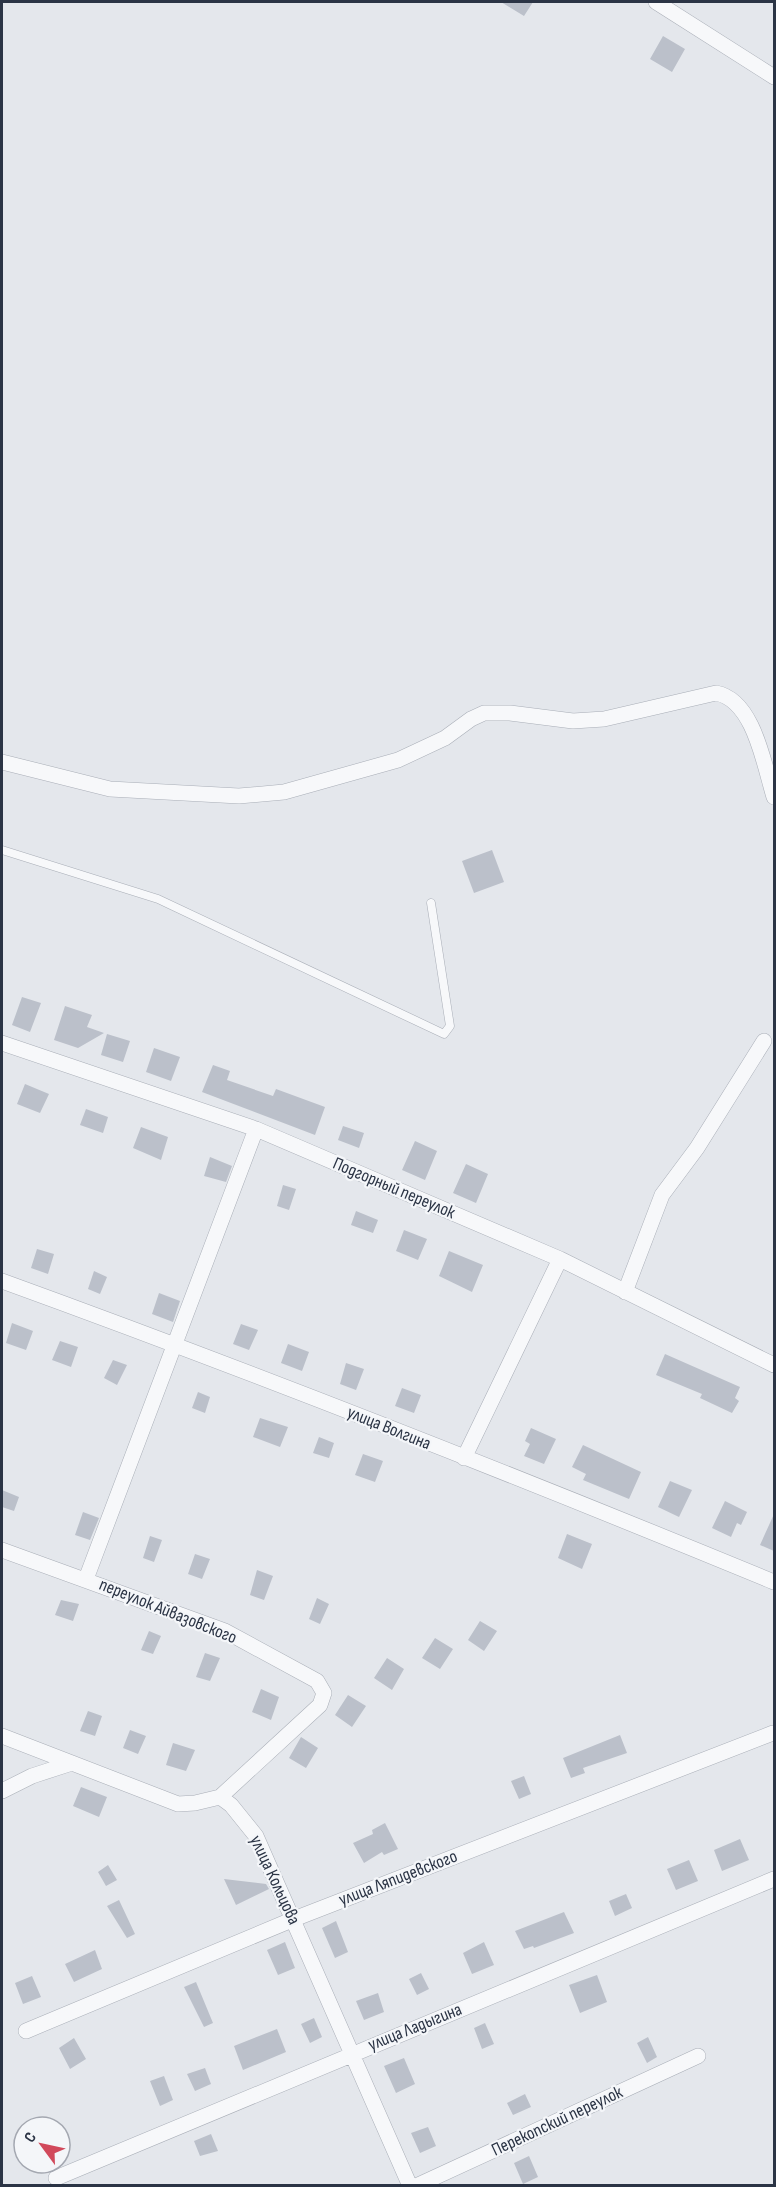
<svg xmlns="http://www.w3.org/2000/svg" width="776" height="2187" viewBox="0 0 776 2187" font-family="'Sofia Sans Condensed',sans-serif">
  <rect width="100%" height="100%" fill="#e4e7ec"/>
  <path fill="#bbc0ca" d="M501,2H533L524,16Z
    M663,36L685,49L672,72L650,59Z
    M492,850L504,882L474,893L462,861Z
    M22,997L41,1003L30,1032L12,1025Z
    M65,1006L92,1015L87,1027L104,1033L78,1048L54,1040Z
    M107,1034L130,1041L123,1062L101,1055Z
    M154,1048L180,1057L171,1081L146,1072Z
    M213,1065L230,1071L227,1080L273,1096L276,1089L325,1107L315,1135L202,1092Z
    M25,1084L49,1094L40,1113L17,1104Z
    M86,1109L108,1117L103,1133L80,1125Z
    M343,1126L364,1133L359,1148L338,1140Z
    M141,1127L168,1137L161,1160L133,1148Z
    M415,1141L437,1151L425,1180L402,1170Z
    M210,1157L232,1166L226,1182L204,1176Z
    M466,1164L488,1174L476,1203L453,1193Z
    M283,1185L296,1189L289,1210L277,1206Z
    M356,1211L378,1220L373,1233L351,1225Z
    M404,1230L427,1239L418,1260L396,1251Z
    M37,1249L54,1254L48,1274L31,1268Z
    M449,1251L483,1265L472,1292L439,1276Z
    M94,1271L107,1277L100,1294L88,1289Z
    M159,1293L180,1301L173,1322L152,1314Z
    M12,1323L33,1331L26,1350L6,1343Z
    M241,1324L258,1330L249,1350L233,1344Z
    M60,1341L78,1347L71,1367L52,1360Z
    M288,1344L309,1352L302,1371L281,1363Z
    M665,1354L740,1387L735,1398L739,1401L732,1413L700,1398L702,1394L656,1375Z
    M113,1360L127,1365L117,1385L104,1378Z
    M346,1363L364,1369L356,1390L340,1384Z
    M402,1388L421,1395L414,1413L395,1406Z
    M198,1392L210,1397L205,1413L192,1408Z
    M260,1418L288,1427L280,1447L253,1437Z
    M531,1428L556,1439L544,1464L524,1456L530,1444L525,1441Z
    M319,1437L334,1443L329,1458L313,1453Z
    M583,1445L641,1472L629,1499L583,1480L586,1474L572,1467Z
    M363,1454L383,1461L375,1482L355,1475Z
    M670,1481L692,1490L679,1517L658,1507Z
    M2,1490L19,1497L14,1511L2,1507Z
    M725,1501L747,1512L741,1525L737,1523L731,1537L712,1528Z
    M83,1512L99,1518L90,1540L75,1535Z
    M774,1514V1551L760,1545Z
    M567,1534L592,1544L582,1569L558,1558Z
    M150,1536L162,1540L154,1562L143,1558Z
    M195,1554L210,1559L202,1579L188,1574Z
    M257,1570L273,1576L264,1600L250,1595Z
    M317,1598L329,1604L320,1624L309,1619Z
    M61,1600L79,1604L73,1621L55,1615Z
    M480,1621L497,1631L484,1651L468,1640Z
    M149,1631L161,1636L153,1654L141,1650Z
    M435,1638L453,1649L440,1669L422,1658Z
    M205,1653L220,1658L210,1681L196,1677Z
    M387,1658L404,1669L392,1690L374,1678Z
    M261,1689L279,1697L271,1720L252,1712Z
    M348,1695L366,1706L352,1727L335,1715Z
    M88,1711L102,1716L95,1736L80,1731Z
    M130,1730L146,1736L138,1754L123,1748Z
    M620,1735L627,1753L583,1768L585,1773L571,1778L563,1758Z
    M301,1737L318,1748L306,1768L289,1758Z
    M173,1743L195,1750L186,1771L166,1765Z
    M524,1776L531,1794L519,1799L511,1781Z
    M81,1787L107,1797L99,1817L73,1806Z
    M385,1823L398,1849L384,1855L382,1852L364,1863L353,1843L373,1834L372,1830Z
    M740,1839L749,1860L722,1871L714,1850Z
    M689,1860L698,1881L676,1890L667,1869Z
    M108,1865L117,1880L106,1886L98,1872Z
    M224,1879L266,1884L269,1889L236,1905Z
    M626,1894L632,1908L615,1916L609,1901Z
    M119,1900L135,1934L127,1938L107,1906Z
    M564,1912L574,1933L534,1948L533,1946L524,1949L515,1931Z
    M336,1921L348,1952L335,1958L322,1928Z
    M285,1942L295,1968L278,1975L267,1950Z
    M484,1942L494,1965L472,1974L463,1953Z
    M95,1950L102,1969L74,1982L65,1964Z
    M421,1973L429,1989L417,1995L409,1979Z
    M597,1975L607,2002L580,2013L569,1985Z
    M32,1976L41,1997L23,2004L15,1983Z
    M196,1982L213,2023L204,2027L184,1987Z
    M378,1993L384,2012L364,2020L356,2001Z
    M314,2018L322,2037L310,2043L301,2024Z
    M485,2023L494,2044L482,2049L474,2028Z
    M277,2029L286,2052L243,2070L234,2046Z
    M648,2037L657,2057L647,2063L637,2043Z
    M74,2038L86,2059L70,2069L59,2048Z
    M404,2058L415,2084L396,2093L384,2066Z
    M205,2068L211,2084L195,2091L187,2074Z
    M164,2076L173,2100L160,2106L150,2081Z
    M525,2094L531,2107L513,2115L507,2103Z
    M428,2127L436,2146L420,2153L411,2133Z
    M211,2134L218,2151L200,2156L194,2141Z
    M529,2156L538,2177L523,2184L514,2163Z"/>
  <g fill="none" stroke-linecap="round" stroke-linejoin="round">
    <g stroke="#a9aeb7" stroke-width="9">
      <path id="service" d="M2,850L158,899L444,1034L450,1026L431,903"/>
    </g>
    <g stroke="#a9aeb7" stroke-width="16">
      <path id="minor" d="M656,2L774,77
        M2,762L110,789L239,796L284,792L398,760L445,738L471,719L484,713H510L573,721L604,719L716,693C754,700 764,765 774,797
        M2,1043L256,1129L560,1259L774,1365
        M2,1281C261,1375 519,1477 774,1582
        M625,1292L662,1195L697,1148L764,1041
        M464,1458L560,1259
        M2,1550L225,1631L317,1681L324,1693L320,1705L220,1797
        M86,1579L256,1129
        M2,1736L178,1804L195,1803L220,1797L231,1805L256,1836L410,2186
        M2,1791L32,1776L72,1763
        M26,2031L294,1919L773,1733
        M56,2178L774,1879
        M416,2186L698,2056"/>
    </g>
    <use href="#service" stroke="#f7f8fa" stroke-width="8"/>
    <use href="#minor" stroke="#f7f8fa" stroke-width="15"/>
  </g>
  <g text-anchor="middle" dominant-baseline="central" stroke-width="4.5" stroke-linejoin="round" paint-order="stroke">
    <g font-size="18" fill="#2b3445" stroke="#f4f6f9">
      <text transform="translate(394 1188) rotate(23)">Подгорный переулок</text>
      <text transform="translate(389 1428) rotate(22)">улица Волгина</text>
      <text transform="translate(168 1611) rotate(22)">переулок Айвазовского</text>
      <text transform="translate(398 1878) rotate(-21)">улица Ляпидевского</text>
      <text transform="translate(275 1880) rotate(65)">улица Кольцова</text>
      <text transform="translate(415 2027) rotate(-22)">улица Ладыгина</text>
      <text transform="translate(557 2121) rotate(-25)">Перекопский переулок</text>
    </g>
  </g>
  <rect width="776" height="2187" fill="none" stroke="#2b3445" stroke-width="6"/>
  <g transform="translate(42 2145) rotate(303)"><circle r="28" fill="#f4f6f9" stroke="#a4a8b1" stroke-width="1.5"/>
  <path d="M0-4.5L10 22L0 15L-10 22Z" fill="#d1495b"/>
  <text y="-9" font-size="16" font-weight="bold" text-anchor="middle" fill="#2b3445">С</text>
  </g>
</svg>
